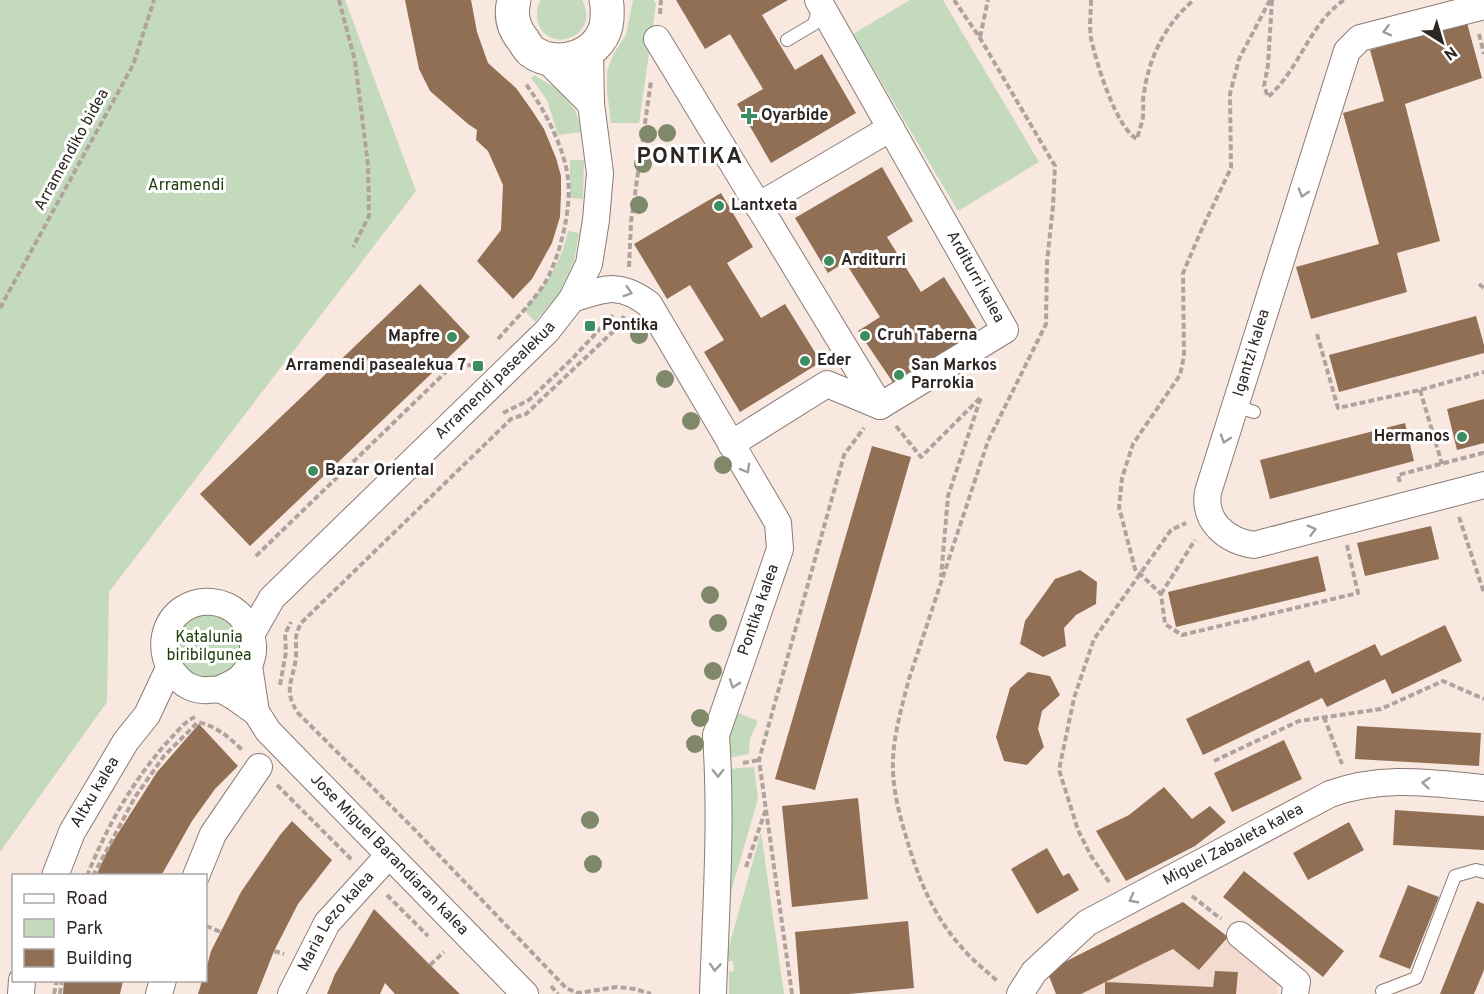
<svg xmlns="http://www.w3.org/2000/svg" width="1484" height="994" viewBox="0 0 1484 994" font-family="Overpass,sans-serif">
  <rect width="100%" height="100%" fill="#f9e8e0"/>
  <path fill="#f3dbcf" d="M1183,902L1278,977L1277,994H1056L1047,971Z"/>
  <path fill="#c4dabc" d="M0,0H345L416,191L109,592L107,702L0,852Z
    M541,0H582C602,35 549,56 538,23C536,14 537,7 541,0Z
    M633,0H654L656,4L639,123H611L607,91V71L614,53L626,35Z
    M910,0H943L1039,162L958,211L853,34Z
    M534,75L559,90L575,110L582,132L558,135L547,100L531,78Z
    M570,160H584L583,199L570,198Z
    M568,231L579,233L574,262L559,294L535,322L524,310C547,283 560,266 568,231Z
    M207,612C239,621 244,628 242,662L215,683L183,673L174,641L185,621Z
    M736,712L758,721L750,739L749,754L728,758L729,735Z
    M754,767L758,799L728,902V769Z
    M761,832L784,994H729V972L734,971L733,961H728V950Z"/>
  <path fill="#916f55" d="M405,0H471L477,32L488,63L516,88L531,109L544,129L556,158L561,176V194L560,217L552,243L532,279L513,299L477,261L501,230L503,185L488,151L476,140L477,130L468,124L430,91L419,69Z
    M676,0H788L762,15L795,70L822,54L856,113L771,163L737,104L763,89L730,34L705,49Z
    M1467,23L1482,78L1405,104L1440,241L1397,253L1407,292L1311,319L1296,267L1379,244L1343,113L1384,101L1370,50Z
    M882,167L913,221L887,237L921,292L944,277L978,331L894,384L858,331L880,317L845,262L828,273L795,218Z
    M721,193L753,247L727,263L761,318L785,304L821,362L740,412L704,352L724,340L690,285L667,299L634,244Z
    M420,284L470,337L250,546L200,494Z
    M1476,316L1484,345V353L1339,392L1329,355Z
    M1484,399V443L1457,450L1447,409Z
    M1405,423L1414,461L1270,499L1260,460Z
    M872,446L911,457L815,790L775,779Z
    M1431,526L1439,559L1365,576L1357,543Z
    M1318,556L1326,591L1176,627L1168,592Z
    M1080,570L1097,582L1096,604L1076,615L1064,628L1066,646L1043,657L1020,644L1025,621L1055,579Z
    M1445,625L1462,661L1392,694L1385,679L1327,707L1322,698L1203,755L1186,719L1309,660L1315,673L1375,644L1381,656Z
    M1028,672L1050,676L1060,695L1042,711L1038,729L1044,747L1027,765L1004,761L996,737L1010,688Z
    M199,724L238,766L215,789L192,821L161,876H96L108,849L157,772Z
    M1357,726L1481,733L1479,766L1355,759Z
    M1284,740L1302,779L1232,812L1214,773Z
    M1164,787L1192,819L1210,806L1226,822L1195,846L1126,881L1096,831L1129,815Z
    M858,798L868,899L792,907L782,806Z
    M1395,810L1484,816V850L1393,845Z
    M292,821L332,860L298,904L274,951L257,994H198L202,981H206V970L211,951L241,892L280,835Z
    M1349,822L1364,850L1308,880L1293,853Z
    M1047,848L1063,876L1069,873L1079,890L1037,914L1011,869Z
    M1244,871L1344,951L1323,977L1223,897Z
    M1408,885L1439,897L1410,969L1379,957Z
    M1477,901L1484,904V970L1474,994H1440Z
    M1183,902L1228,937L1199,970L1173,949L1081,994H1056L1047,971Z
    M374,909L430,965L460,994H395L385,983L380,994H327L335,974Z
    M908,921L914,988L849,994H800L795,932Z
    M1215,971L1238,972L1236,994H1105V982L1213,987Z
    M64,981H123L120,994H63Z"/>
  <g fill="none" stroke-linecap="round" stroke-linejoin="round">
    <g stroke="#8a7b74" stroke-width="14">
      <path id="lane" d="M787,40L814,24L819,7
        M1236,406L1254,412
        M1382,991L1416,978L1455,876L1476,870L1484,872"/>
    </g>
    <g stroke="#8a7b74" stroke-width="28">
      <g id="street">
        <path d="M1484,6L1360,38L1347,51L1208,492C1203,522 1227,541 1254,545L1484,485"/>
        <path d="M657,39L880,406"/>
        <path d="M545,58L591,104"/>
        <path d="M758,206L891,128"/>
        <path d="M572,299C605,289 618,281 649,304L778,523L780,549L716,735C722,821 716,908 713,994"/>
        <path d="M731,444L827,384L880,406L1005,330L818,0"/>
        <path id="s1" d="M252,633L272,598L547,331L572,299L589,264L596,220L600,173L591,104L590,50"/>
        <path id="s2" d="M249,666L256,712L268,731L525,994"/>
        <path d="M220,689C226,686 235,683 240,678C249,670 254,656 253,645C248,591 176,587 165,636C162,652 167,667 178,678C185,686 197,691 207,690C211,690 217,689 220,690C230,692 246,706 256,712"/>
        <path id="s3" d="M55,876L72,832L126,741L147,715L169,668"/>
        <path d="M196,876L213,834L259,767"/>
        <path d="M1240,935L1297,982L1295,994"/>
        <path d="M21,994L22,980"/>
        <path d="M159,994L163,980"/>
        <path id="s4" d="M291,994L327,923L389,855"/>
        <path id="s5" d="M1020,994L1034,972L1087,923L1330,794C1383,775 1430,783 1484,788"/>
      </g>
    </g>
    <g stroke="#8a7b74" stroke-width="35">
      <path id="secondary" d="M514,0C510,15 513,28 523,40C525,43 528,48 531,51C559,72 605,54 607,19C607,12 608,6 606,0"/>
    </g>
    <path stroke="#b0a39d" stroke-width="4" stroke-dasharray="6 3" stroke-linecap="butt" d="M339,0L355,61L368,165L369,216L353,247
      M954,0L980,38L1055,166L1053,206L1047,262L1046,324L988,441L909,679C902,706 894,733 893,760C892,785 898,810 905,833C918,878 932,915 964,950C974,962 987,971 998,982
      M1091,0C1091,12 1089,26 1091,38C1096,62 1116,128 1137,139C1139,131 1142,124 1143,116C1144,108 1142,100 1144,93C1149,57 1166,23 1194,0
      M1270,0L1239,59L1230,94L1231,168L1201,231L1183,273L1184,356L1180,375L1133,444L1122,478L1119,507L1135,569L1161,594L1165,624L1182,635L1358,593L1347,545
      M1272,0L1268,65L1264,86L1268,97C1300,69 1309,24 1344,0
      M660,14L661,0
      M1479,34L1484,54
      M980,37L988,0
      M629,267L631,222L651,81
      M1479,284L1484,288
      M0,308L133,65L154,0
      M624,316L619,326L526,414L511,419L301,623C293,640 297,639 296,656C294,680 282,689 298,713L414,829L566,988L578,993L617,987L635,989L651,994
      M1317,334L1338,408L1420,390L1484,372
      M498,339C513,322 530,305 543,286C559,261 572,209 568,179C565,149 544,108 525,83
      M1420,390L1442,464
      M503,413L529,400L572,359L613,315
      M896,426L921,457L981,397L948,496L941,577
      M1400,482L1398,475L1483,453L1484,456
      M1459,517L1484,593
      M256,556L451,367L473,365
      M1161,594L1195,540
      M280,685L286,652L285,634L291,622
      M1324,717L1342,764
      M1214,761L1299,721L1381,709L1443,681L1484,699
      M743,763L759,760
      M277,785L352,860
      M746,867L766,809
      M87,876C107,826 134,778 171,738C178,731 185,721 195,717
      M93,876L135,797L164,756L198,722C217,727 228,736 242,750
      M1109,882L1091,856L1078,830L1059,770L1074,698L1094,639L1171,530L1186,523
      M387,895L428,936
      M1192,896L1221,919
      M206,926L221,932
      M274,951L284,954
      M430,965L444,952
      M551,986L558,994
      M54,994L57,980
      M60,994L62,980
      M792,994L759,760L844,455L864,428"/>
    <use href="#lane" stroke="#fff" stroke-width="12"/>
    <use href="#street" stroke="#fff" stroke-width="26"/>
    <use href="#secondary" stroke="#fff" stroke-width="33"/>
  </g>
  <g fill="#7f8969">
    <circle cx="667" cy="133" r="9"/>
    <circle cx="648" cy="134" r="9"/>
    <circle cx="643" cy="164" r="9"/>
    <circle cx="639" cy="205" r="9"/>
    <circle cx="639" cy="335" r="9"/>
    <circle cx="665" cy="379" r="9"/>
    <circle cx="691" cy="421" r="9"/>
    <circle cx="723" cy="465" r="9"/>
    <circle cx="710" cy="595" r="9"/>
    <circle cx="718" cy="623" r="9"/>
    <circle cx="713" cy="671" r="9"/>
    <circle cx="700" cy="718" r="9"/>
    <circle cx="695" cy="744" r="9"/>
    <circle cx="590" cy="820" r="9"/>
    <circle cx="593" cy="864" r="9"/>
  </g>
  <defs><path id="oneway-chevron" d="M-2-3.5L2.5 0L-2 3.5" fill="none" stroke-width="1.6" stroke-linecap="round" stroke-linejoin="round" transform="scale(1.5)"/></defs>
  <g stroke="#a09e9c">
    <use href="#oneway-chevron" transform="translate(1387 31) rotate(166)"/>
    <use href="#oneway-chevron" transform="translate(1303 193) rotate(107)"/>
    <use href="#oneway-chevron" transform="translate(628 292) rotate(17)"/>
    <use href="#oneway-chevron" transform="translate(1225 439) rotate(108)"/>
    <use href="#oneway-chevron" transform="translate(746 469) rotate(60)"/>
    <use href="#oneway-chevron" transform="translate(1312 530) rotate(-15)"/>
    <use href="#oneway-chevron" transform="translate(734 684) rotate(109)"/>
    <use href="#oneway-chevron" transform="translate(718 773) rotate(90)"/>
    <use href="#oneway-chevron" transform="translate(1426 783) rotate(-175)"/>
    <use href="#oneway-chevron" transform="translate(1133 899) rotate(152)"/>
    <use href="#oneway-chevron" transform="translate(715 967) rotate(94)"/>
  </g>
  <g fill="#3c8e60" stroke="#fff" stroke-width="2">
    <path d="M746 107h6v6h6v6h-6v6h-6v-6h-6v-6h6z"/>
    <circle cx="719" cy="206" r="6"/>
    <circle cx="829" cy="261" r="6"/>
    <rect x="584" y="320" width="12" height="12" rx="3"/>
    <circle cx="865" cy="336" r="6"/>
    <circle cx="452" cy="337" r="6"/>
    <circle cx="805" cy="361" r="6"/>
    <rect x="472" y="360" width="12" height="12" rx="3"/>
    <circle cx="899" cy="375" r="6"/>
    <circle cx="1462" cy="437" r="6"/>
    <circle cx="313" cy="471" r="6"/>
  </g>
  <g text-anchor="middle" dominant-baseline="central" stroke-width="6" stroke-linejoin="round" paint-order="stroke">
    <g font-size="16" font-weight="bold" fill="#2d2724" stroke="#fff" text-anchor="start">
      <text x="761" y="116">Oyarbide</text>
      <text x="731" y="206">Lantxeta</text>
      <text x="841" y="261">Arditurri</text>
      <text x="602" y="326">Pontika</text>
      <text x="877" y="336">Cruh Taberna</text>
      <text x="440" y="337" text-anchor="end">Mapfre</text>
      <text x="817" y="361">Eder</text>
      <text x="466" y="366" text-anchor="end">Arramendi pasealekua 7</text>
      <text x="911" y="366">San Markos<tspan x="911" dy="18">Parrokia</tspan></text>
      <text x="1450" y="437" text-anchor="end">Hermanos</text>
      <text x="325" y="471">Bazar Oriental</text>
    </g>
    <g font-size="16" fill="#2d2724" stroke="#fff">
      <text transform="translate(72 150) rotate(-61)">Arramendiko bidea</text>
      <text transform="translate(975 277) rotate(61)">Arditurri kalea</text>
      <text transform="translate(1252 353) rotate(-73)">Igantzi kalea</text>
      <text stroke="none"><textPath href="#s1" startOffset="352">Arramendi pasealekua</textPath></text>
      <text transform="translate(759 610) rotate(-71)">Pontika kalea</text>
      <text stroke="none"><textPath href="#s3" startOffset="93">Altxu kalea</textPath></text>
      <text stroke="none"><textPath href="#s5" startOffset="264">Miguel Zabaleta kalea</textPath></text>
      <text stroke="none"><textPath href="#s2" startOffset="242">Jose Miguel Barandiaran kalea</textPath></text>
      <text stroke="none"><textPath href="#s4" startOffset="86">Maria Lezo kalea</textPath></text>
    </g>
    <g font-size="16" fill="#1b3c08" stroke="#fff">
      <text x="186" y="186">Arramendi</text>
      <text x="209" y="638">Katalunia<tspan x="209" dy="18">biribilgunea</tspan></text>
    </g>
    <g font-size="22" font-weight="bold" letter-spacing="1.5" fill="#2d2724" stroke="#fff">
      <text x="690" y="157">PONTIKA</text>
    </g>
  </g>
  <rect x="12" y="874" width="195" height="108" fill="#ffffff" stroke="#aba9a7" stroke-width="1.5"/>
  <rect x="24" y="894" width="30" height="9" fill="#ffffff" stroke="#aba9a7" stroke-width="1.5"/>
  <text x="66" y="904" font-size="18" fill="#2d2724">Road</text>
  <rect x="24" y="919" width="30" height="18" fill="#c4dabc" stroke="#aba9a7" stroke-width="1.5"/>
  <text x="66" y="934" font-size="18" fill="#2d2724">Park</text>
  <rect x="24" y="949" width="30" height="18" fill="#916f55" stroke="#aba9a7" stroke-width="1.5"/>
  <text x="66" y="964" font-size="18" fill="#2d2724">Building</text>
  <g transform="translate(1442 42) rotate(143)" stroke="#ffffff" stroke-width="4.5" paint-order="stroke">
  <path d="M0-4.5L10 22L0 15L-10 22Z" fill="#2d2724"/>
  <text y="-9" font-size="16" font-weight="bold" text-anchor="middle" fill="#2d2724">N</text>
  </g>
</svg>
